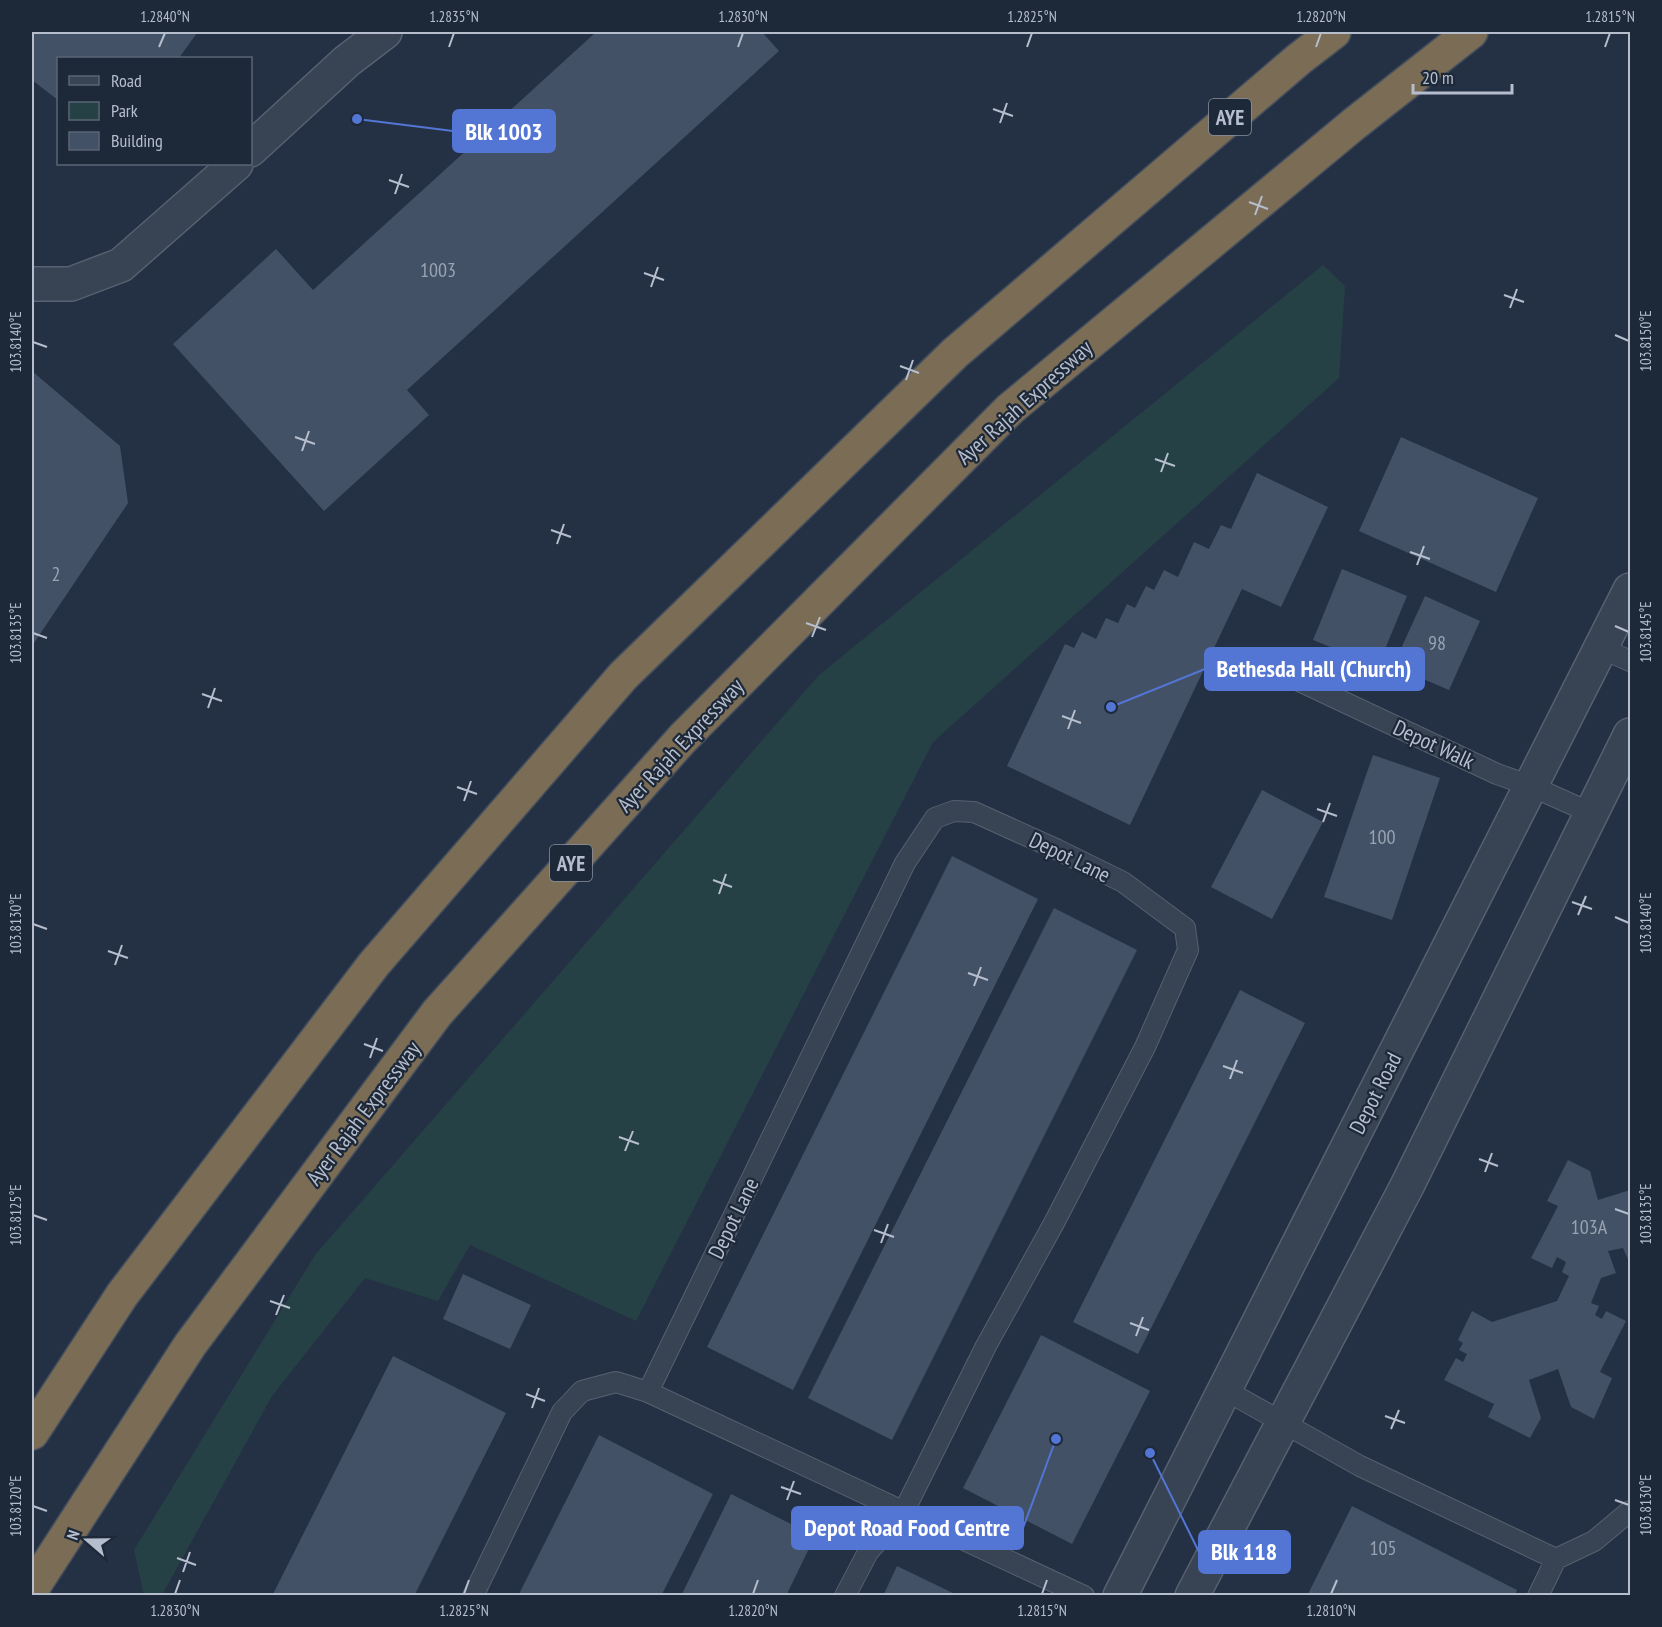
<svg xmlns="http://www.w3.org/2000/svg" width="1662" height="1627" viewBox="0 0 1662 1627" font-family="'PT Sans Narrow',sans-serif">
  <rect width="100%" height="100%" fill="#243144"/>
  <path fill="#264145" d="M1323,265L1345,286L1339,378L933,742L636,1321L470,1245L438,1301L365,1278L272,1396L162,1595H144L134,1550L315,1255L819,675Z"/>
  <path fill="#425166" d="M32,32H194L197,33L179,58H58V100L32,80Z
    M596,32H762L779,51L407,390L429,415L324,511L173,344L276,249L313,290Z
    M32,371L120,446L128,503L32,646Z
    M1401,437L1538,498L1496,592L1359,531Z
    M1257,473L1328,507L1281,607L1242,589L1130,825L1007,766L1065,644L1074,648L1082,632L1096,639L1106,618L1118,623L1127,604L1135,608L1146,586L1154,590L1164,570L1178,577L1194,542L1209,549L1221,525L1231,529Z
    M1342,569L1407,596L1378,666L1313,640Z
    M1425,596L1480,621L1449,690L1393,666Z
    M1373,755L1440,778L1392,920L1324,897Z
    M1262,790L1323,822L1272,919L1211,887Z
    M952,856L1038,899L793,1390L707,1347Z
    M1054,908L1137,950L892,1440L808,1398Z
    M1240,990L1305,1023L1138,1354L1073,1322Z
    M1568,1160L1590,1171L1598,1200L1630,1190V1264L1623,1248L1608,1251L1616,1273L1601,1278L1591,1303L1599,1306L1595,1315L1602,1319L1606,1311L1626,1321L1600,1372L1612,1378L1594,1419L1571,1407L1558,1369L1529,1380L1541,1418L1530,1438L1488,1417L1494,1404L1444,1380L1456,1358L1463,1362L1467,1354L1459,1350L1463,1343L1458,1340L1472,1311L1492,1322L1557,1301L1569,1276L1562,1272L1566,1262L1557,1257L1552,1268L1531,1258L1558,1206L1547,1201Z
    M463,1274L531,1305L510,1349L443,1319Z
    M1041,1335L1150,1391L1072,1544L963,1488Z
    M393,1356L506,1413L414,1596H272Z
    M599,1435L713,1494L661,1596H518Z
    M731,1494L815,1536L786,1596H681Z
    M1352,1506L1517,1590L1515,1596H1307Z
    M897,1566L959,1596H883Z"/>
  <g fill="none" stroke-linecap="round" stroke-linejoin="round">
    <g stroke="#576170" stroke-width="22">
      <path id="service" d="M1601,648L1630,661
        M1278,671L1497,774L1531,786L1591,813
        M1225,1390L1360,1466L1556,1559
        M648,1392L905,863L935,818L954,811L974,812L1056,849L1123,882L1185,928L1188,950L1145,1047L1054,1223L986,1346L904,1511L868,1552L845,1596
        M473,1596L562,1412L582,1391L616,1382L648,1392L1084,1596
        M1538,1596L1556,1559L1594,1541L1630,1511"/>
    </g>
    <g stroke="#576170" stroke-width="36">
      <path id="minor" d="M250,150L347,61L385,32
        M32,284H71L121,265L236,164
        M1120,1596L1630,590
        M1192,1596L1407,1186L1630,735"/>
    </g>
    <g stroke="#434e5d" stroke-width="36">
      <path id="motorway" d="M32,1433L122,1295L374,964L623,676L955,353L1299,59L1334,32
        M32,1589L190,1345L437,1013L683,738L1010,409L1354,124L1471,32"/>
    </g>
    <use href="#service" stroke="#384353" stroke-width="20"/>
    <use href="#minor" stroke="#384353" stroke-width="33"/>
    <use href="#motorway" stroke="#7a6c55" stroke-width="33"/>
  </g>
  <path fill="none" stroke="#b6becd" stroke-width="2" d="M159,47L165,33M449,47L454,33M738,47L743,33M1027,47L1032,33M1316,47L1321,33M1605,47L1610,33M993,109L1013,116M1000,123L1007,103M389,180L409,187M395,194L402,174M1249,202L1268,209M1255,215L1262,196M644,273L664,280M651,287L658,267M1504,295L1524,302M1510,308L1517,289M1615,335L1629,341M33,342L47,347M900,366L919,373M906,380L913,360M295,437L315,444M302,451L309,431M1155,459L1175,466M1161,472L1168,453M551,530L571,537M557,544L564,524M1410,552L1430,559M1417,565L1424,546M806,623L826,630M1615,626L1629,632M33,633L47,638M812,637L820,617M202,694L222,701M208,708L215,688M1062,716L1081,723M1068,729L1075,710M457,787L477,794M464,801L471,781M1317,809L1337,816M1323,822L1330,803M713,880L732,887M719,894L726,874M1572,902L1592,909M1578,915L1586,896M1615,917L1629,923M33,924L47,929M108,951L128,958M115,965L122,945M968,973L988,980M974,986L981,967M364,1044L383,1051M370,1058L377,1038M1223,1066L1243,1073M1230,1079L1237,1060M619,1137L639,1144M625,1151L633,1131M1479,1159L1498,1166M1485,1172L1492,1153M1615,1209L1629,1214M33,1215L47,1220M874,1230L894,1237M881,1243L888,1224M270,1301L290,1308M276,1315L284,1295M1130,1323L1149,1330M1136,1336L1143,1317M526,1394L545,1401M532,1408L539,1388M1385,1416L1405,1423M1391,1429L1399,1410M781,1487L801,1494M787,1500L794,1481M1615,1500L1629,1505M33,1506L47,1511M177,1558L196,1565M183,1572L190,1552M175,1594L180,1580M464,1594L469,1580M753,1594L758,1580M1042,1594L1047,1580M1331,1594L1337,1580"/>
  <g text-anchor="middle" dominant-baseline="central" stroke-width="4.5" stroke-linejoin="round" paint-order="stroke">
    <g font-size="20" fill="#99a3b3">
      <text x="438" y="270">1003</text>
      <text x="56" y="574">2</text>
      <text x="1437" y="643">98</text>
      <text x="1382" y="837">100</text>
      <text x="1589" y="1227">103A</text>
      <text x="1383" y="1548">105</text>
    </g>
    <g fill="#1d2838" stroke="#8891a0" stroke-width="1.5">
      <rect x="1209" y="99" width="42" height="36" rx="4.5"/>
      <rect x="550" y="845" width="42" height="36" rx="4.5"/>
    </g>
    <g font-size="21" font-weight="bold" fill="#b6becd">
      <text x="1230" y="117">AYE</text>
      <text x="571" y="863">AYE</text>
    </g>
    <g font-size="22" fill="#b6becd" stroke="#1d2838">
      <text transform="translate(1024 402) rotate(-42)">Ayer Rajah Expressway</text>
      <text transform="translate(1434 744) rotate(25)">Depot Walk</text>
      <text transform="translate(680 745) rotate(-47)">Ayer Rajah Expressway</text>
      <text transform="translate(1070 857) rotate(26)">Depot Lane</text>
      <text transform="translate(1375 1093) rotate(-63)">Depot Road</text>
      <text transform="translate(363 1113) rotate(-53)">Ayer Rajah Expressway</text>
      <text transform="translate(733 1218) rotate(-64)">Depot Lane</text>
    </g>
  </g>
  <path fill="none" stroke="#5375d4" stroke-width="2" d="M357 119L453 131M1111 707L1205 669M1056 1439L1023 1528M1150 1453L1199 1552"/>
  <g fill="#5375d4" stroke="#1d2838" stroke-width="2">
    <circle cx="357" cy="119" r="6"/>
    <circle cx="1111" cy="707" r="6"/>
    <circle cx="1056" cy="1439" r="6"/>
    <circle cx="1150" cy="1453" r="6"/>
  </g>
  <g fill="#5375d4" stroke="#5375d4" stroke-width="2">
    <rect x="453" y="110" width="102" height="42" rx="6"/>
    <rect x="1205" y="648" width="219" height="42" rx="6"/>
    <rect x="792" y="1507" width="231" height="42" rx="6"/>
    <rect x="1199" y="1531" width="91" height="42" rx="6"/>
  </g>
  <g font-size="24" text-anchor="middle" font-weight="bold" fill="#fff">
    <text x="504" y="140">Blk 1003</text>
    <text x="1314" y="677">Bethesda Hall (Church)</text>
    <text x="907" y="1536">Depot Road Food Centre</text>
    <text x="1244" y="1560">Blk 118</text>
  </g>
  <rect width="1662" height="1627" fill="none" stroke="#1d2838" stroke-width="66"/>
  <rect x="57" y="57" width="195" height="108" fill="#1d2838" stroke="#5a6474" stroke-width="1.5"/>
  <rect x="69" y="76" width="30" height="9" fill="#384353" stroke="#5a6474" stroke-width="1.5"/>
  <text x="111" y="87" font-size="18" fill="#b6becd">Road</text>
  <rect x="69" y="102" width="30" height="18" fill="#264145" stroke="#5a6474" stroke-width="1.5"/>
  <text x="111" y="117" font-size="18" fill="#b6becd">Park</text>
  <rect x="69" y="132" width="30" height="18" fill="#425166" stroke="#5a6474" stroke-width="1.5"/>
  <text x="111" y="147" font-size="18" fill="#b6becd">Building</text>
  <g transform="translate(87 1540) rotate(290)" stroke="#1d2838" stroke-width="4.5" paint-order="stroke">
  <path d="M0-4.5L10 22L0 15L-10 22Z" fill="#b6becd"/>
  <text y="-9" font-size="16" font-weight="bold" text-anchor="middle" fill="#b6becd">N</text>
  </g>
  <path d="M1413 84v9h99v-9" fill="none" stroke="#b6becd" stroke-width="3"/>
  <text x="1422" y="84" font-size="18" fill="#b6becd" stroke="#1d2838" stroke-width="4.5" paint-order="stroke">20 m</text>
  <rect x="33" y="33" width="1596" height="1561" fill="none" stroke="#b6becd" stroke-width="2"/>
  <g font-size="15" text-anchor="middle" fill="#b6becd">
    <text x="165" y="22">1.2840°N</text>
    <text x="454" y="22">1.2835°N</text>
    <text x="743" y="22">1.2830°N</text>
    <text x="1032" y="22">1.2825°N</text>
    <text x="1321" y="22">1.2820°N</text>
    <text x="1610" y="22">1.2815°N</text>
    <text transform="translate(1646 341) rotate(-90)" y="5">103.8150°E</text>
    <text transform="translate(16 342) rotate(-90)" y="5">103.8140°E</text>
    <text transform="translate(1646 632) rotate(-90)" y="5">103.8145°E</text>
    <text transform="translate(16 633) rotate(-90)" y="5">103.8135°E</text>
    <text transform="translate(1646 923) rotate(-90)" y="5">103.8140°E</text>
    <text transform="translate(16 924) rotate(-90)" y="5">103.8130°E</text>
    <text transform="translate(1646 1214) rotate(-90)" y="5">103.8135°E</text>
    <text transform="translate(16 1215) rotate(-90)" y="5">103.8125°E</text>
    <text transform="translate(1646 1505) rotate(-90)" y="5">103.8130°E</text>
    <text transform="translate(16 1506) rotate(-90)" y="5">103.8120°E</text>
    <text x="175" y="1616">1.2830°N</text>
    <text x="464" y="1616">1.2825°N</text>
    <text x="753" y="1616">1.2820°N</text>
    <text x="1042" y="1616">1.2815°N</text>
    <text x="1331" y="1616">1.2810°N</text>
  </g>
</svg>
